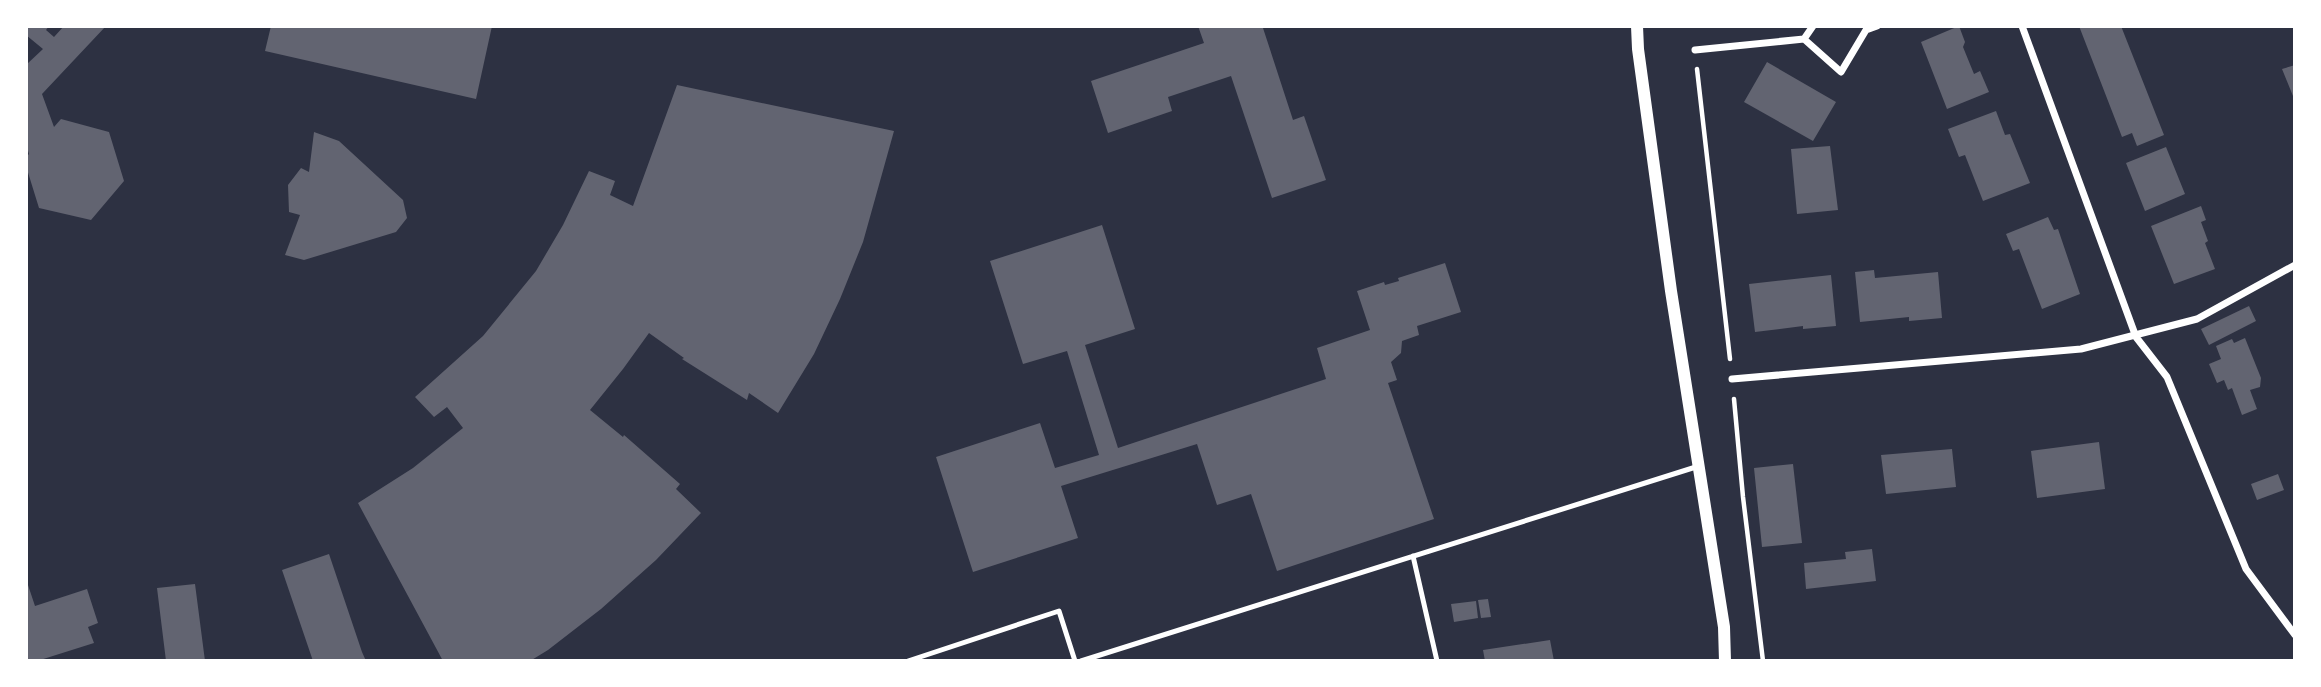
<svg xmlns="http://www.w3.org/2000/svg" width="2321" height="687" viewBox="0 0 2321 687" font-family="Raleway,sans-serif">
  <rect width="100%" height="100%" fill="#2d3142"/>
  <path fill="#626471" d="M26,26H49L46,30L54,37L64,26H106L42,94L54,127L61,119L109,132L124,181L91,220L39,208L26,166V157L29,154L26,144V65L43,49L26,35Z
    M271,26H492L476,99L265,51Z
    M1198,26H1268L1263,28L1293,120L1304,116L1326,180L1272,198L1231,76L1168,97L1172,111L1108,133L1091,81L1204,43Z
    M1959,26L1965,42L1963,47L1974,74L1980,71L1989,92L1947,109L1921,42Z
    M2079,26H2121L2164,135L2137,146L2132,133L2122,137Z
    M1767,62L1836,102L1813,141L1744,102Z
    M2295,65V101L2282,69Z
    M677,85L894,131L863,242L840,299L814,354L778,413L749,393L747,400L682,359L684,358L649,333L623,369L590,410L623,437L624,435L680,484L676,489L701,513L656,560L601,609L548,650L530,661H443L358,503L413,468L463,428L447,407L434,417L415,397L483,336L536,271L563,225L589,171L615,181L610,195L633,206Z
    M1996,111L2005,135L2010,134L2030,183L1983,201L1965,155L1959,157L1948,129Z
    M314,132L339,141L403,200L407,218L396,232L304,260L285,255L300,215L289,212L288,185L301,168L309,172Z
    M1830,146L1838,210L1797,214L1791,149Z
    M2166,147L2185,194L2145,211L2126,163Z
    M2201,206L2206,220L2201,222L2208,241L2205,243L2215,269L2174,284L2151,226Z
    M2048,217L2054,230L2058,229L2080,294L2042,309L2019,249L2013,251L2006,234Z
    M1102,225L1135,329L1085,345L1118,448L1326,379L1317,348L1370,330L1357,291L1384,282L1385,285L1399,281L1398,278L1445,263L1461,312L1417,326L1419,335L1402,341L1401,353L1391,362L1397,380L1388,383L1434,519L1277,571L1251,494L1217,505L1197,444L1061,486L1078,538L973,572L936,457L1040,423L1055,468L1099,455L1067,351L1023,364L990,261Z
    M1874,270L1875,278L1938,272L1942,318L1909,321V317L1860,322L1855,272Z
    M1831,275L1836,326L1803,329V326L1755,332L1749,284Z
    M2249,306L2256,321L2209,345L2201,329Z
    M2245,338L2261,378L2260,387L2250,390L2257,409L2242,415L2232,388L2228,390L2224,380L2217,383L2209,364L2221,359L2216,346L2232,339L2234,343Z
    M2099,442L2105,489L2037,498L2031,451Z
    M1952,449L1956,487L1886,494L1881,455Z
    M1793,464L1802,543L1762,547L1754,468Z
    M2278,474L2284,490L2257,500L2251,484Z
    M1872,549L1876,581L1806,589L1804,563L1846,559L1845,552Z
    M329,554L362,652L366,661H313L282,570Z
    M26,579L35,606L87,589L98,623L88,627L94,643L37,661H26Z
    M195,584L205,661H166L157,588Z
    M1488,599L1491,617L1481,618L1478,600Z
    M1476,601L1478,618L1454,622L1451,604Z
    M1550,640L1554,661H1485L1483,650Z"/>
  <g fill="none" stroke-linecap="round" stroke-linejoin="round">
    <path stroke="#fff" stroke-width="4.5" d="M1697,69L1730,359
      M1734,399L1743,497L1763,661"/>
    <path stroke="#fff" stroke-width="5" d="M1413,556L1437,661
      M908,661L1059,611L1075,661
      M1081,661L1699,466"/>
    <path stroke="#fff" stroke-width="7" d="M1813,26L1804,39L1841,72L1866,30L1877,26
      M2022,26L2136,337L2167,377L2246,569L2295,635
      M1695,50L1804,39
      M1732,379L2081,349L2197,319L2295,265"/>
    <path stroke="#fff" stroke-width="12" d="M1637,26L1638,49L1671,291L1724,627L1725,661"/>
  </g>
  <rect width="2321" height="687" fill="none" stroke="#ffffff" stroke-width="56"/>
</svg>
